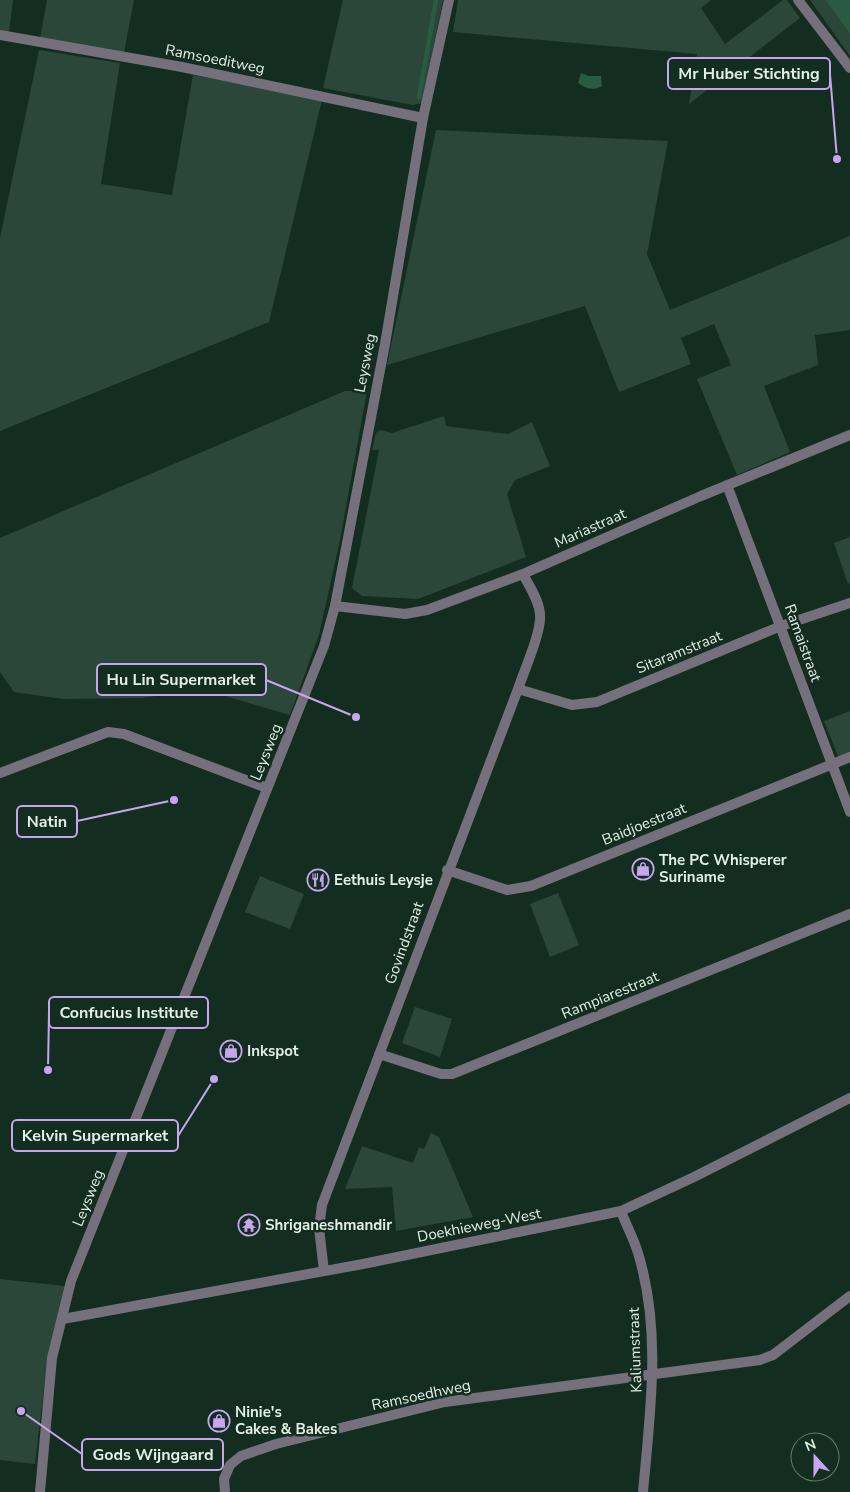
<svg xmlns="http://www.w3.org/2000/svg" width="850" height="1492" viewBox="0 0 850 1492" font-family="'Nunito Sans',sans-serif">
  <rect width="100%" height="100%" fill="#142d21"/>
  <path fill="#2b4739" d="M0,0H13L9,33L0,31Z
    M47,0H134L124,53L40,39Z
    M343,0H443L422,103L413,105L323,88Z
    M458,0H711L701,8L725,44L783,0H787L800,18L689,104L697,54L453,32Z
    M810,0H825L850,34V56Z
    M39,50L120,63L101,184L172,195L193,75L322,100L269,322L0,431V238Z
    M436,130L668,141L647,254L670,310L850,236V330L815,335L818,365L764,386L790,452L737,475L697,379L731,365L714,324L681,338L691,364L619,392L585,306L387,365Z
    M345,391H367L340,540L319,635L290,715L201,689L142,698L63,699L14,692L0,672V538Z
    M444,416L446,426L508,434L532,422L550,466L515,480L507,494L526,557L418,599L362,596L352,588L379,450H372L376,433L380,430L392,433Z
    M850,537V583L848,584L834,543Z
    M850,711V752L838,756L824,721Z
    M260,876L304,894L290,929L245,912Z
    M558,893L579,945L550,957L530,904Z
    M415,1007L452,1019L440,1057L402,1043Z
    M431,1133L439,1137L473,1217L396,1231L392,1187L345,1189L362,1146L413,1163L419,1147L424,1149Z
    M0,1279L65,1286L47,1362L35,1464L0,1460Z"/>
  <path fill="#295b43" d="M825,0H850V34Z
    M581,73L589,76H601L602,86C594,91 586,89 578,83Z"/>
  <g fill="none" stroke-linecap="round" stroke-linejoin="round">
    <path stroke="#295b43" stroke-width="4.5" d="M419,97L436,0"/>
    <path stroke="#75707b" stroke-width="10" d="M798,0L850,68
      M0,35L182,67L423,118
      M727,485L850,812
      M335,606L405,614L427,610L523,574L701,496L850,435
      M518,689L572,705L597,702L781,626L850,603
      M0,773L108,732L124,734L267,788
      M447,870L507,890L531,886L850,757
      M379,1054L441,1074H452L850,914
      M621,1211C626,1225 634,1239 638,1253C662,1331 650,1413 643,1492
      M324,1271L319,1228L322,1205L518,689C524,671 542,631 540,614C539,600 529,586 523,574
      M63,1319L363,1264L621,1211L694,1177L850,1098
      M225,1492L224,1479L230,1465L241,1456L276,1444L445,1402L760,1360L773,1355L850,1296"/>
    <path stroke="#75707b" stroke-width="10" d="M40,1492L52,1358L71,1281L324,646L335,606L385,344L423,118L449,0"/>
  </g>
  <defs>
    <g id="shop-ring" transform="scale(1.125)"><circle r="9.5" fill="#142d21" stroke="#c7a6ef" stroke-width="1.5"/><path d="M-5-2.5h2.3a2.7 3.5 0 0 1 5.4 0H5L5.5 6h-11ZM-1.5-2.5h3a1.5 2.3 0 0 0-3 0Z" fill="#c7a6ef"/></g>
    <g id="restaurant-ring" transform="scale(1.125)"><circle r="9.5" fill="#142d21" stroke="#c7a6ef" stroke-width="1.5"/><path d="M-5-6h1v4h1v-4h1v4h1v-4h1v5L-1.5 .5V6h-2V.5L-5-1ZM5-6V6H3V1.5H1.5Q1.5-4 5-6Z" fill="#c7a6ef"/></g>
    <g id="temple-ring" transform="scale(1.125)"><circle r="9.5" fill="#142d21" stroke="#c7a6ef" stroke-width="1.5"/><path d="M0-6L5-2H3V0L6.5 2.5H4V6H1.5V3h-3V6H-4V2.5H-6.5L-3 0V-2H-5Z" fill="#c7a6ef"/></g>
  </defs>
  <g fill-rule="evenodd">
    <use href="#shop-ring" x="643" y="869"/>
    <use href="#restaurant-ring" x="318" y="880"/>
    <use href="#shop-ring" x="231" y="1051"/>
    <use href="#temple-ring" x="249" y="1225"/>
    <use href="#shop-ring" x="219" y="1421"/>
  </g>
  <g text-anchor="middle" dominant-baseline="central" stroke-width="5" stroke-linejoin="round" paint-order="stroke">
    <g font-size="15" fill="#e1efe7" stroke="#142d21">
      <text transform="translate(215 59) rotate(11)">Ramsoeditweg</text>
      <text transform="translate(365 363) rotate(-79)">Leysweg</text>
      <text transform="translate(590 528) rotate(-24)">Mariastraat</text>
      <text transform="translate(803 643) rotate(70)">Ramaistraat</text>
      <text transform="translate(679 652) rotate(-22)">Sitaramstraat</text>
      <text transform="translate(266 752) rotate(-68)">Leysweg</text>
      <text transform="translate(644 824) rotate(-22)">Baidjoestraat</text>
      <text transform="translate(404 943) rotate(-70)">Govindstraat</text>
      <text transform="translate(610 995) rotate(-22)">Rampiarestraat</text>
      <text transform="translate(88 1198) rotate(-68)">Leysweg</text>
      <text transform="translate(479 1225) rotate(-11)">Doekhieweg-West</text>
      <text transform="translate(635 1350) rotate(-92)">Kaliumstraat</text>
      <text transform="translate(421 1395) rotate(-12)">Ramsoedhweg</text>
    </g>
    <g font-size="15" font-weight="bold" fill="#e1efe7" stroke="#142d21" text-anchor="start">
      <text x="659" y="860">The PC Whisperer<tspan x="659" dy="17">Suriname</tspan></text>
      <text x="334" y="880">Eethuis Leysje</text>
      <text x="247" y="1051">Inkspot</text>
      <text x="265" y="1225">Shriganeshmandir</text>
      <text x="235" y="1412">Ninie's<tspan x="235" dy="17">Cakes &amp; Bakes</tspan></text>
    </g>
  </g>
  <path fill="none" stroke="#c7a6ef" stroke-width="2" d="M837 159L830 74M356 717L266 680M174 800L77 821M48 1070L49 1012M214 1079L178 1136M21 1411L82 1454"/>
  <g fill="#c7a6ef" stroke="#142d21" stroke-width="2">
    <circle cx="837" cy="159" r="5"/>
    <circle cx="356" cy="717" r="5"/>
    <circle cx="174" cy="800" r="5"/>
    <circle cx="48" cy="1070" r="5"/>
    <circle cx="214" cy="1079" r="5"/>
    <circle cx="21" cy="1411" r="5"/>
  </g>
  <g fill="#142d21" stroke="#c7a6ef" stroke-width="2">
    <rect x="668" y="58" width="162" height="31" rx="5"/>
    <rect x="97" y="664" width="169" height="31" rx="5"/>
    <rect x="17" y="806" width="60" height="31" rx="5"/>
    <rect x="49" y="997" width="159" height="31" rx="5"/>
    <rect x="12" y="1120" width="166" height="31" rx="5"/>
    <rect x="82" y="1439" width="141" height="31" rx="5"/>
  </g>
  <g font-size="16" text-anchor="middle" font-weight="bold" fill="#e1efe7">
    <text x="749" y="79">Mr Huber Stichting</text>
    <text x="181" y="685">Hu Lin Supermarket</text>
    <text x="47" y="827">Natin</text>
    <text x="129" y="1018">Confucius Institute</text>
    <text x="95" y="1141">Kelvin Supermarket</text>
    <text x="153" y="1460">Gods Wijngaard</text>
  </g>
  <g transform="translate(815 1457) rotate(339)"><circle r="24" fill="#142d21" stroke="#667b70"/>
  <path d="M0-4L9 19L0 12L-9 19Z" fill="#c7a6ef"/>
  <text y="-8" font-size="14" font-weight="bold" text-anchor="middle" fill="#e1efe7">N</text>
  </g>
</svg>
